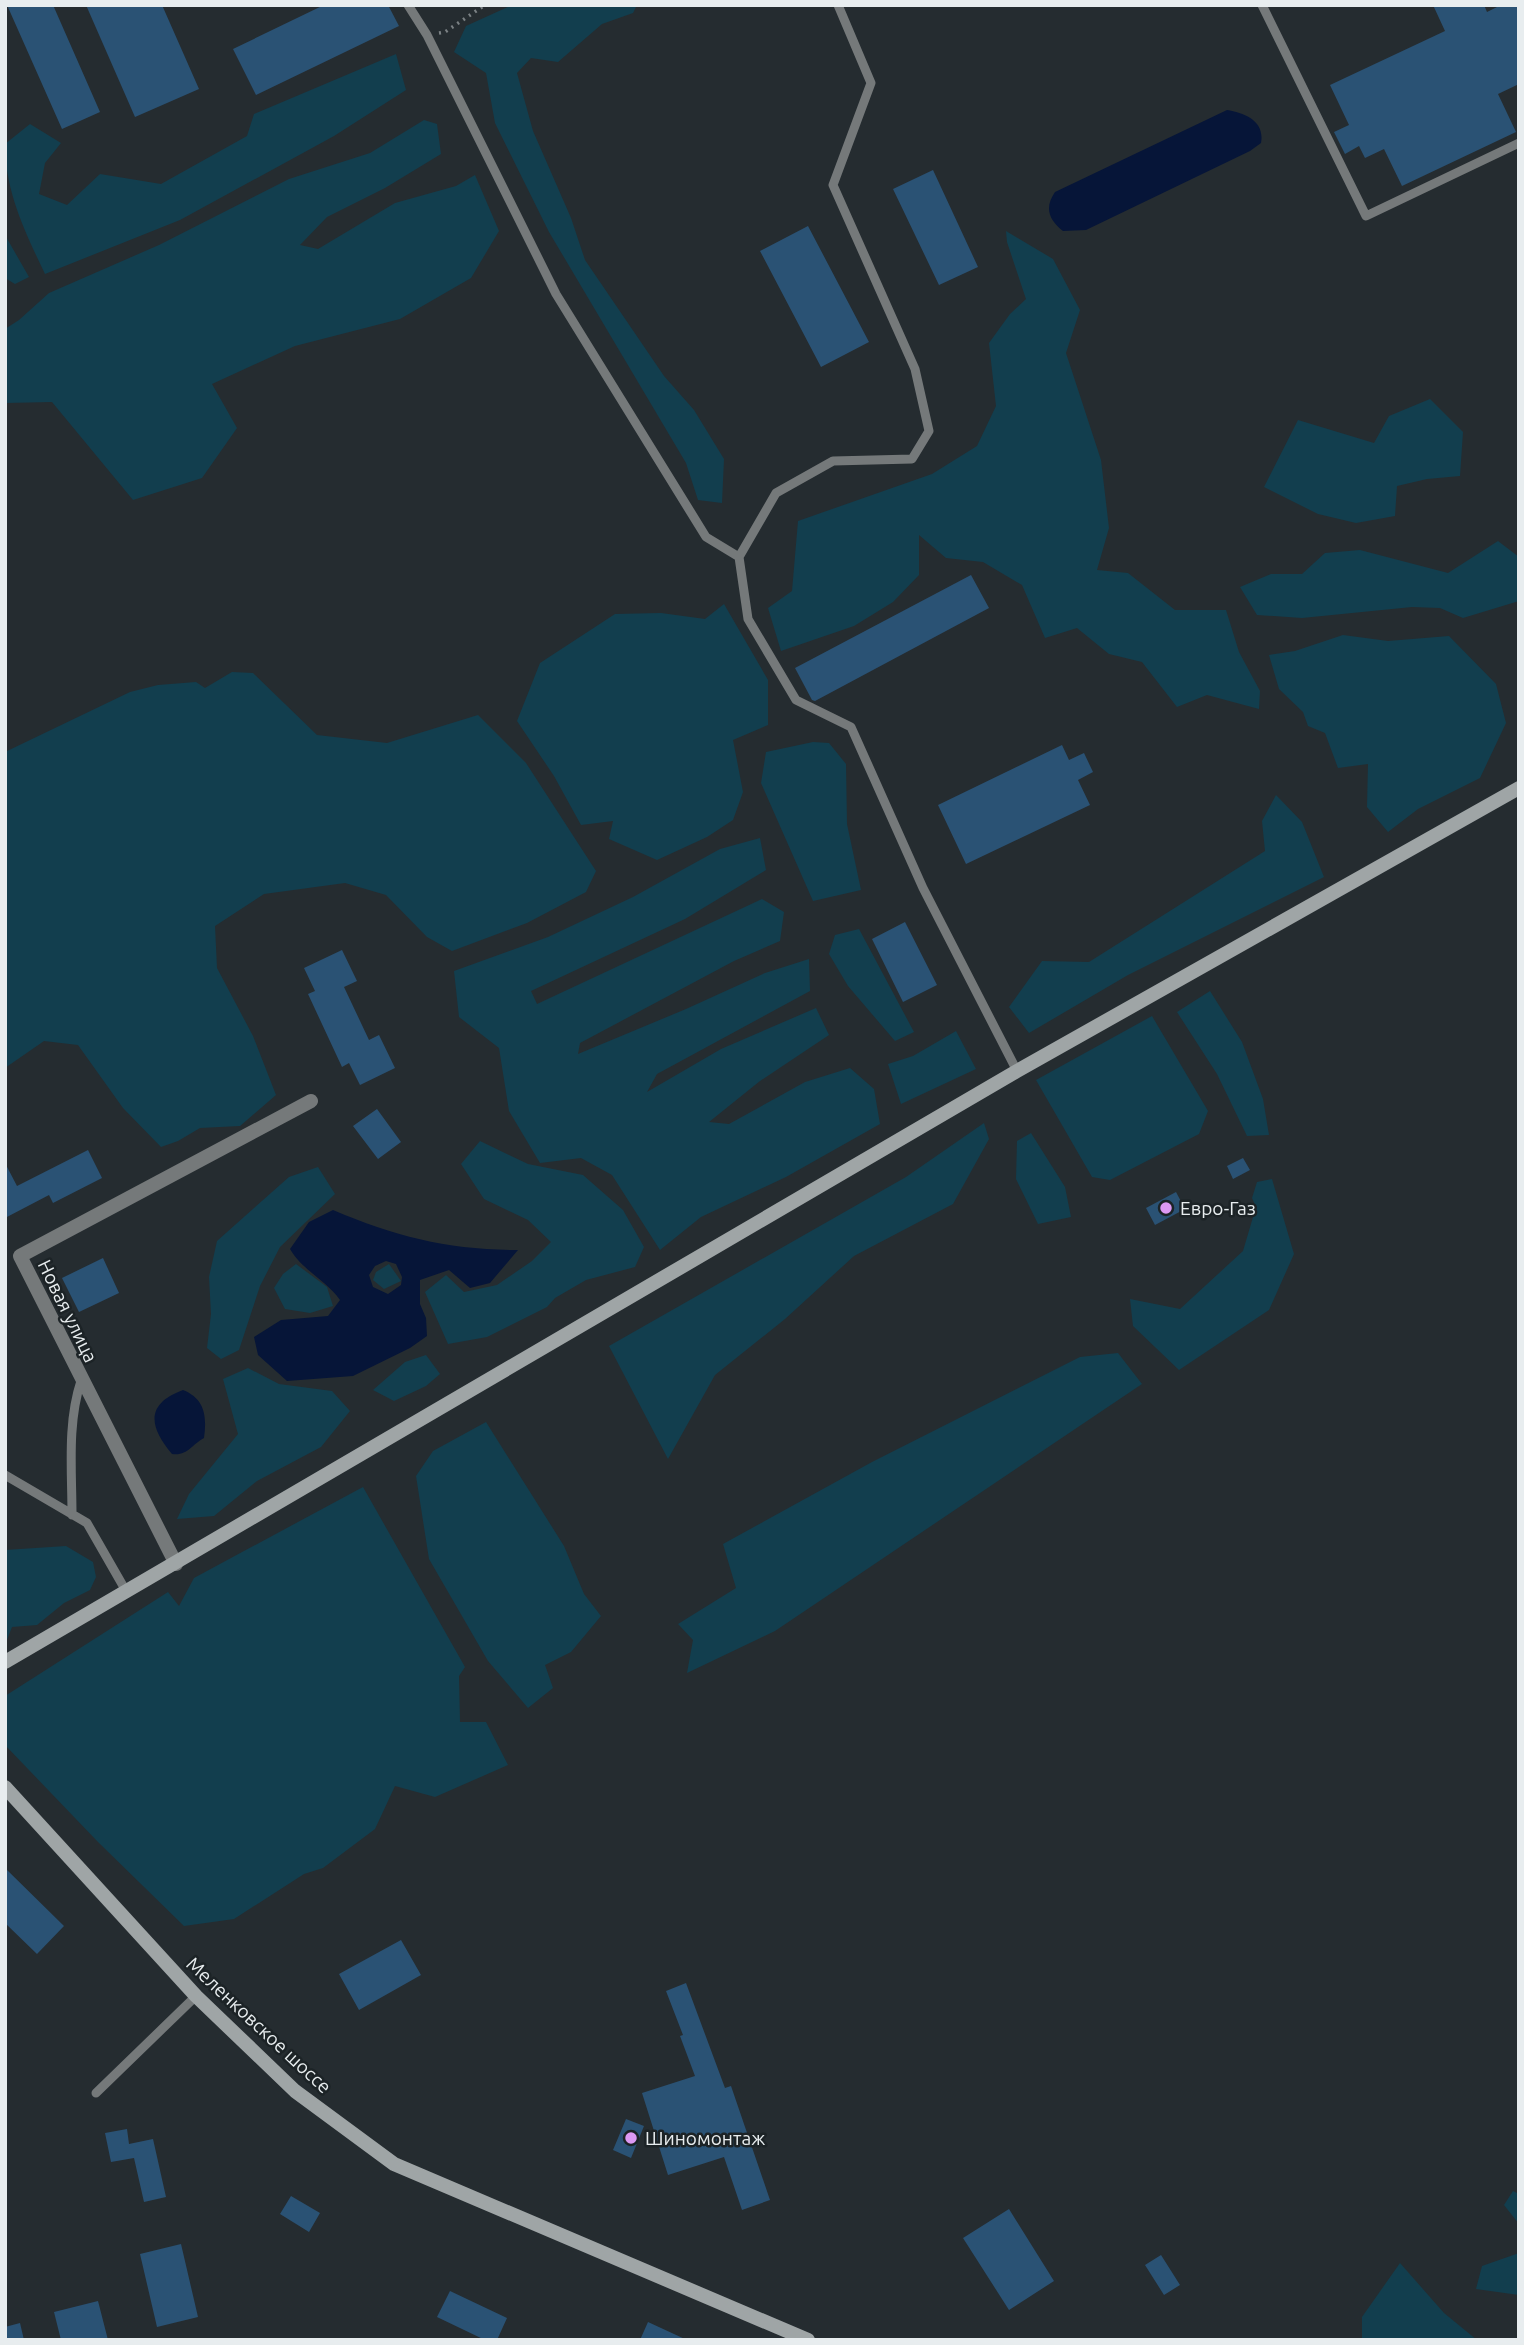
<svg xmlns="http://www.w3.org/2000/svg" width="1524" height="2345" viewBox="0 0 1524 2345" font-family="Ubuntu,sans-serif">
  <rect width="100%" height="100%" fill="#252c30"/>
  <path fill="#123e4e" d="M512,5H637L633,13L602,24L558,62L531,58L517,73L533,131L571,218L585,260L664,376L694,410L724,459L722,503L698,500L686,463L549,232L495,123L486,73L454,52L466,26Z
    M396,54L406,90L334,136L180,220L45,274C25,232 5,191 5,144L30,124L61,143L45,163L39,194L67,205L100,174L161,184L247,136L254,114Z
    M424,120L437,124L441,154L385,188L327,217L300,245L318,249L395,203L456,186L475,175L499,231L471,278L400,319L295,346L212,384L237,428L202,478L133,500L52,402L5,403V329L19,320L49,293L159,245L289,179L370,153Z
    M1006,231L1053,259L1080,310L1066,353L1101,460L1109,528L1097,570L1128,573L1175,610H1226L1239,652L1260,691L1259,709L1207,695L1177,707L1142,662L1109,654L1077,628L1045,638L1022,585L983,562L946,558L919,535V575L893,602L854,626L781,651L768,608L792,591L798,521L932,474L977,446L996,406L989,343L1010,314L1026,299L1007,242Z
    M5,235L29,277L15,284L5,278Z
    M1430,399L1463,432L1460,476L1427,479L1397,486L1395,516L1356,523L1318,514L1264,487L1298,420L1374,443L1389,416Z
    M1498,541L1519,557V601L1463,618L1440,608L1412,607L1302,618L1257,615L1240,587L1271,574H1302L1325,553L1360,550L1448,573Z
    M724,604L768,680V725L733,740L743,792L733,820L707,837L657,860L609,839L613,821L581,825L554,776L517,721L540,663L615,614L661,613L705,619Z
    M1343,635L1388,641L1449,636L1496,684L1506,723L1480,778L1418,809L1388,832L1367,807L1368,764L1338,768L1325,733L1308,726L1303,712L1279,689L1269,655L1295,651Z
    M232,672L253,673L317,735L387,743L478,715L526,763L596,871L586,892L527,923L452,951L427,937L386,895L345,883L264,894L215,926L217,968L253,1036L276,1095L240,1126L200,1128L178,1141L161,1147L123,1108L78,1045L44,1041L5,1068V752L130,692L158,685L196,682L205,688Z
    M813,742L829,743L846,764L847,824L861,890L813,901L761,783L766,752Z
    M1276,795L1302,822L1324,877L1128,975L1029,1033L1009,1007L1042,961L1089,962L1265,851L1262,821Z
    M760,838L766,870L685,919L531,991L537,1004L762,899L784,912L780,941L734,961L580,1043L578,1054L686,1009L765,973L809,959L810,991L657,1074L647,1092L721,1049L816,1008L829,1035L760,1081L709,1122L729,1124L805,1082L850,1068L874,1089L880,1124L786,1177L701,1217L660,1250L612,1175L581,1158L540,1163L509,1111L499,1048L459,1017L454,971L548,937L633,897L720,849Z
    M859,929L914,1032L895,1041L848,986L829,954L835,935Z
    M1210,991L1242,1042L1263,1099L1269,1135L1247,1136L1217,1074L1177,1012Z
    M1152,1016L1208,1111L1199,1134L1110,1180L1092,1177L1036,1080Z
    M956,1031L976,1069L901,1104L888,1064L913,1056Z
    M984,1123L989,1139L953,1204L854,1256L785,1319L715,1375L668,1459L609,1346L906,1177Z
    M1031,1133L1065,1187L1071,1217L1038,1224L1016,1179L1017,1141Z
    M480,1141L528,1164L583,1175L623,1210L644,1247L635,1267L586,1280L555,1298L547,1307L487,1337L448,1344L425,1292L446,1275L464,1292L497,1285L532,1261L551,1242L528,1220L484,1199L461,1164Z
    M318,1167L335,1194L280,1247L260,1286L239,1350L221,1359L207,1348L211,1314L209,1277L217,1241L289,1177Z
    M1272,1179L1294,1254L1269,1310L1179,1370L1133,1326L1130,1299L1180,1309L1243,1251L1256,1207L1252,1198L1257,1182Z
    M296,1264L327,1287L333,1306L310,1313L285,1309L274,1288L283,1274Z
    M389,1264L401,1281L384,1289L373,1280L376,1272Z
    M1118,1353L1142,1384L775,1631L687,1673L693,1640L678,1624L736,1588L723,1544L872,1462L1080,1357Z
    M426,1355L440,1374L426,1386L394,1401L373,1390L405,1362Z
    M248,1368L279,1384L332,1391L350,1411L321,1447L257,1481L214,1516L177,1519L189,1494L238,1434L223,1379Z
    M486,1422L564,1546L584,1594L601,1616L571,1652L545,1665L553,1688L528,1708L488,1661L429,1559L416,1476L433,1451Z
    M363,1487L465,1667L459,1676L460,1722H486L508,1765L435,1797L395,1786L375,1829L323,1868L304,1874L234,1919L184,1926L98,1842L5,1745V1696L168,1592L179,1606L194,1578Z
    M66,1546L93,1562L96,1577L90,1590L64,1603L37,1625L12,1627L5,1645V1550Z
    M1513,2191L1519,2194V2224L1504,2205Z
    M1519,2253V2295L1476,2289L1482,2266Z
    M1400,2263L1444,2313L1477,2340H1362V2317Z"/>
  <path fill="#061538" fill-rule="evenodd" d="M1227,110C1245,113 1265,121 1261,143L1250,151L1086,230L1063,231C1049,220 1044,208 1055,192Z
    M333,1210C396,1237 450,1250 518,1250L490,1283L470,1288L449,1270L420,1280V1304L426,1318L427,1336L410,1348L353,1376L287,1381L258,1355L254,1337L281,1320L328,1316L340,1300C326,1280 302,1270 290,1249L309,1222ZM386,1261L396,1264L402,1277L401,1285L388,1294L373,1287L369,1275L375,1266Z
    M183,1390C205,1399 207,1416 204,1438C191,1445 188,1456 172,1454C149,1427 145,1404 183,1390Z"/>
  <path fill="#2a5274" d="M7,5H53L100,112L62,129Z
    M86,5H162L199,89L135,117Z
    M324,5H388L399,26L256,95L233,49Z
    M1433,5H1484L1487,12L1501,5H1519V84L1498,94L1516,132L1402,186L1384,149L1365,158L1359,146L1345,154L1334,132L1349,125L1330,85L1445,31Z
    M933,170L978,267L939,285L893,189Z
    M808,226L869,342L821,367L760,251Z
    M971,575L989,608L815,701L812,700L795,668Z
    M1062,745L1069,760L1084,753L1093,772L1078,780L1090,805L966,864L938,805Z
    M905,922L937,985L903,1002L872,939Z
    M342,950L357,981L344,987L369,1040L379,1035L395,1068L360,1085L349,1063L342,1067L308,994L315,991L304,968Z
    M377,1109L401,1142L378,1159L353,1126Z
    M88,1150L102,1178L53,1203L49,1195L5,1218V1163L17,1186Z
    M1243,1158L1250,1170L1233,1179L1227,1166Z
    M1176,1192L1185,1209L1155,1225L1146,1208Z
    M103,1258L119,1293L79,1312L62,1278Z
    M5,1868L64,1926L37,1954L5,1923Z
    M401,1940L421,1975L359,2010L339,1974Z
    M686,1983L725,2088L731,2086L770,2200L742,2210L724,2157L668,2175L642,2093L695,2076L680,2036L683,2035L666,1991Z
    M626,2119L644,2126L631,2158L613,2150Z
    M127,2129L129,2144L153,2139L166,2197L144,2202L134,2158L111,2162L105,2133Z
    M291,2196L320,2213L309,2232L280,2214Z
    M1009,2209L1054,2281L1009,2310L963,2238Z
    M181,2244L198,2317L157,2327L140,2254Z
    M1161,2255L1180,2285L1164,2295L1145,2265Z
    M450,2291L507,2318L497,2340H485L437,2317Z
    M98,2301L108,2340H61L54,2312Z
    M648,2322L687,2340H640Z
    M20,2323L24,2340H5V2327Z"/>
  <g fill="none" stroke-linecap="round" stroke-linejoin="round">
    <path stroke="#7b8184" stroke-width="3.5" stroke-dasharray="2 5" stroke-linecap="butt" d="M439,33L445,32L485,5"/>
    <path stroke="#75797a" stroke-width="9" d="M408,5L427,35L556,294L706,537L739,557L748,619L796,700L851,727L923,888L1017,1071
      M1262,5L1366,216L1519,143
      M739,557L776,493L833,461L912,459L929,431L915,369L833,185L871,83L838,5
      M5,1475L87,1523L126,1591
      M72,1515C72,1471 67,1423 81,1381
      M96,2093L196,1996"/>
    <path stroke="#75797a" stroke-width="14" d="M176,1564L20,1256L311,1101"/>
    <path stroke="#9fa5a6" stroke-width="14" d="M5,1662L1017,1071L1519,788
      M5,1787L196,1996L295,2091L394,2164L808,2340"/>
  </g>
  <g fill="#dd99f3" stroke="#1c2326" stroke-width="2.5">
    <circle cx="1166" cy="1208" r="7"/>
    <circle cx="631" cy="2138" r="7"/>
  </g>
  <g text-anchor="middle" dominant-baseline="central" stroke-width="5" stroke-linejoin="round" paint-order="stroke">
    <g font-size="19" fill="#e8edef" stroke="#1c2326" text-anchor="start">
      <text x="1180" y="1208">Евро-Газ</text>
      <text x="645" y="2138">Шиномонтаж</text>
    </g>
    <g font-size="19" fill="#e8edef" stroke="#1c2326">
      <text transform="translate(68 1311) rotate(64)">Новая улица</text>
      <text transform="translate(259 2025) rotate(43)">Меленковское шоссе</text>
    </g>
  </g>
  <rect width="1524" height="2345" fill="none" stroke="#e8edef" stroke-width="14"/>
</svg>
